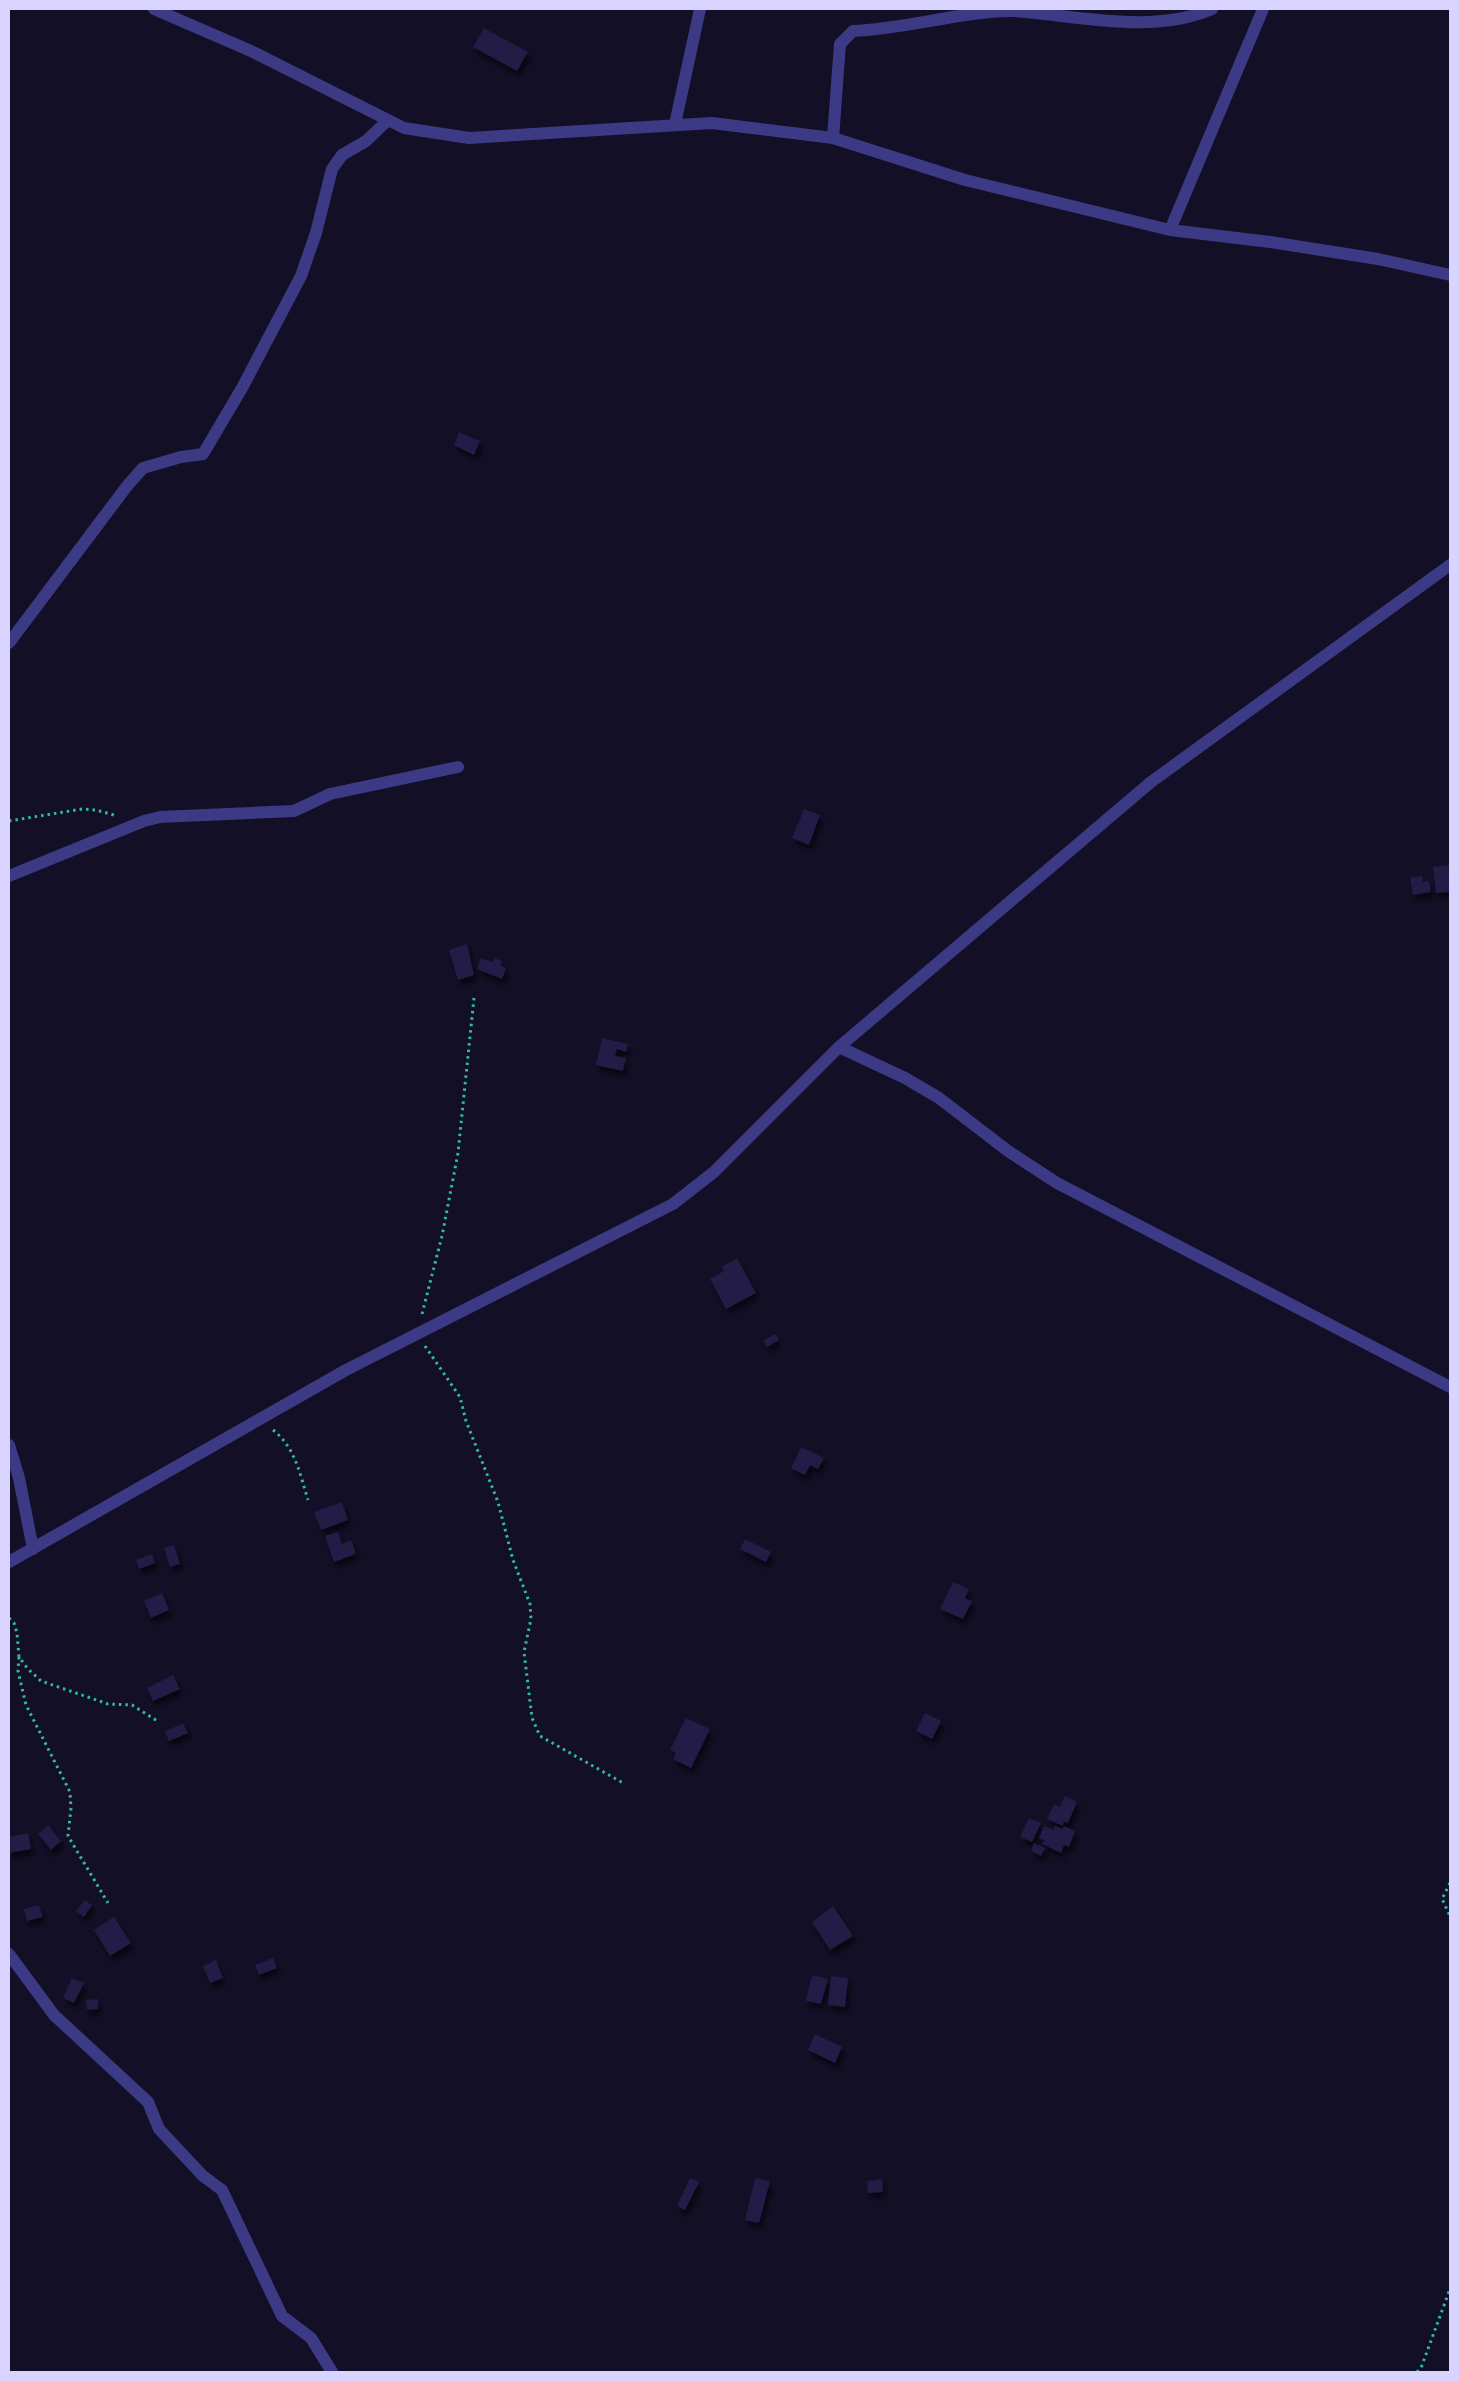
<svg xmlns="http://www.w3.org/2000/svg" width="1459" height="2381" viewBox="0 0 1459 2381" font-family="'Noto Sans',sans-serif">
  <defs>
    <filter id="shadow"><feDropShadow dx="3" dy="5.5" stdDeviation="2.5" flood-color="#0009"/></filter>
  </defs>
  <rect width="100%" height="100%" fill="#130f26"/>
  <path fill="#241b47" filter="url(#shadow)" d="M484,28L528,52L517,71L473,47Z
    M459,432L480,441L474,455L454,445Z
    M804,809L820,815L809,845L792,838Z
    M1449,865L1450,892L1436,893L1433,867Z
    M1422,876L1423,882L1429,881L1431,892L1413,895L1410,878Z
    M467,944L474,975L458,980L449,950Z
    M481,958L493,962L495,958L502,961L500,965L506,968L502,979L477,969Z
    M602,1038L628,1044L626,1052L617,1049L615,1056L626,1058L623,1071L596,1065Z
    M737,1258L756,1293L726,1309L710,1279L724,1271L721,1267Z
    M775,1334L779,1340L767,1347L763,1341Z
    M801,1447L824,1458L818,1469L810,1465L805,1475L791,1468Z
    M342,1502L348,1520L321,1530L314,1512Z
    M338,1532L342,1544L351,1540L356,1554L334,1562L325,1536Z
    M745,1539L771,1552L766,1562L740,1549Z
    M174,1545L180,1564L170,1567L164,1548Z
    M152,1554L155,1563L139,1569L136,1560Z
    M953,1582L969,1589L965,1598L972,1601L963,1619L940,1609Z
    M162,1593L169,1610L151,1618L144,1601Z
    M173,1675L180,1689L153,1701L147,1688Z
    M925,1713L941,1721L932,1739L916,1731Z
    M686,1718L710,1729L691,1768L673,1759L676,1753L670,1750Z
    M183,1723L188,1733L169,1741L165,1732Z
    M1065,1796L1077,1802L1068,1823L1064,1822L1063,1826L1047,1819L1054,1804L1060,1807Z
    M1029,1818L1041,1823L1032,1842L1020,1837Z
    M48,1825L61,1841L51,1850L38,1834Z
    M1044,1826L1054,1830L1055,1826L1062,1829L1064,1826L1075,1831L1069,1847L1064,1845L1061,1853L1042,1844L1044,1840L1039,1838Z
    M28,1833L31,1849L9,1853V1837Z
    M1034,1843L1045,1848L1041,1856L1031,1851Z
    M85,1900L92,1905L84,1917L76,1911Z
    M39,1905L43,1917L27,1921L24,1909Z
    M833,1906L853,1936L830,1950L812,1922Z
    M114,1917L131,1943L110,1956L94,1930Z
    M273,1958L277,1968L259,1975L255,1965Z
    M216,1960L223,1978L210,1983L203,1966Z
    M812,1975L828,1979L821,2004L806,2001Z
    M831,1976L848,1978L845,2007L828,2005Z
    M72,1978L84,1983L74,2003L63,1998Z
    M98,1999V2009L87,2010L86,2000Z
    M815,2034L842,2047L835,2063L808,2050Z
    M690,2178L699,2182L685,2210L677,2206Z
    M755,2178L770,2181L759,2223L745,2220Z
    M882,2179L883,2192L868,2193L867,2181Z"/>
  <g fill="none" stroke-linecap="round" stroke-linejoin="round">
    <path stroke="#2fb8b0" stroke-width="3" stroke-dasharray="2.5 4" stroke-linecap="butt" d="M9,821L82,809L96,810L114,815
      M422,1314L442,1236L458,1153L474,998
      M425,1346L460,1397L466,1421L498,1502L513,1560L530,1604L531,1619L524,1652L532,1718L540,1736L623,1783
      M273,1430C295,1447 300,1474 308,1500
      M9,1618L14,1623L17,1633L19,1657L28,1669L41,1681L108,1704L132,1705L159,1722
      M19,1657L18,1671L26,1705L70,1792L71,1808L68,1836L108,1903
      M1450,1883L1442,1899L1450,1916
      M1417,2372L1421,2368L1450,2289"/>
    <path stroke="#3d3a85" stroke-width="12" d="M154,9L251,51L404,128L469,138L712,123L833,138L965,180L1170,230L1270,242L1378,259L1450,275
      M675,124L700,9
      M833,138L840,44L853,31C906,29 957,12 1011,11C1025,11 1039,14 1053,15C1104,21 1163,30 1212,9
      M1170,230L1263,9
      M9,643L127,486L143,468L181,457L203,454L242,388L301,276L316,233L332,169L342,155L366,141L387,121
      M9,876L144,821L160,817L294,811L330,794L458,767
      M839,1047L905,1078L939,1098L1008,1151L1057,1183L1450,1387
      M9,1445L19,1478L33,1549
      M9,1562L346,1370L673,1204L714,1172L839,1047L1151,782L1450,565
      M9,1954L54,2015L148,2102L159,2129L203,2176L222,2190L282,2316L311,2338L332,2372"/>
  </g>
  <rect width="1459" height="2381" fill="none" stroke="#d9d4ff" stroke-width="20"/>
</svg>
